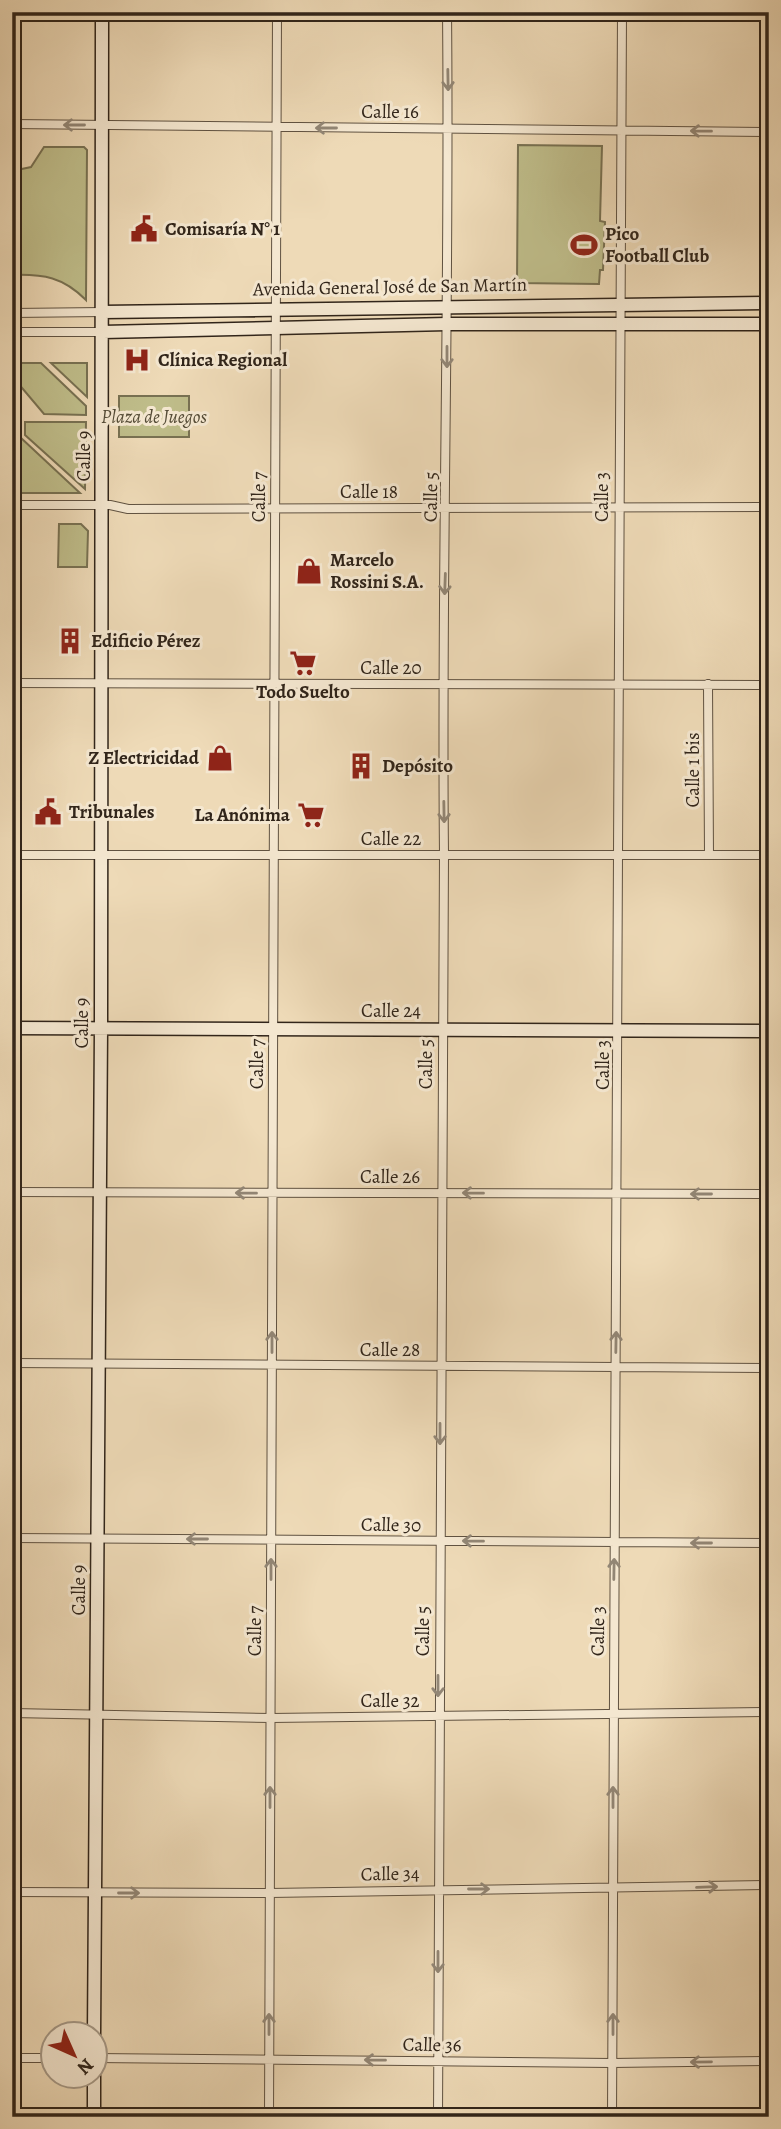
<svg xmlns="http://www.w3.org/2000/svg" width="781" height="2129" viewBox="0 0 781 2129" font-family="Alegreya,serif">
  <rect width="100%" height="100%" fill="#eedab7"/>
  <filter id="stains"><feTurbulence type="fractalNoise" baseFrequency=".00286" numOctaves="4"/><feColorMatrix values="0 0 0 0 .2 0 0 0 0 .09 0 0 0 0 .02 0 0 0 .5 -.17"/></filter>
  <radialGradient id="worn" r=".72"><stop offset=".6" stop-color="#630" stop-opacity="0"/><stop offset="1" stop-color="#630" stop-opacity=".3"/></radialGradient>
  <path fill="#bfbd8a" stroke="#787152" stroke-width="2" d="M518,145L602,146L600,221L605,222L603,270H600L599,284L517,283Z
    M44,147H84L87,150L86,300C63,277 44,274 12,275V171L31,167Z
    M14,363H41L86,406V415L44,414L17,382Z
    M51,363H87V397Z
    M119,396H189V437H119Z
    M25,422H86L85,489L25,435Z
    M20,437L80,493H20Z
    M59,524H81L88,531L87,567H58Z"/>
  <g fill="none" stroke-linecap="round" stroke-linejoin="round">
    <g stroke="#605241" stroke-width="10">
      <path id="street" d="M12,124L769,132
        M12,313L103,312
        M12,332H103
        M12,505H110L128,509L769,507
        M12,683L769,685
        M708,684L709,855
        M12,855H769
        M12,1192L769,1194
        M12,1363L769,1368
        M12,1538L769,1543
        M12,1713L271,1718L769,1712
        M12,1892L270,1893L769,1885
        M12,2058H52
        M94,2058L612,2063L769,2061
        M269,2117L277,12
        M438,2117L444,854C441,574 450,293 447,12
        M612,2117L622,12"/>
    </g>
    <g stroke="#31251a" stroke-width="15">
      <path id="secondary" d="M103,312L769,303
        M103,332L447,324H769
        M12,1028L769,1031
        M94,2035L101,1029L102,12
        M94,2076V2117"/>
    </g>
    <use href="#street" stroke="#f4e7d0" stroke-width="8"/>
    <use href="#secondary" stroke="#f4e7d0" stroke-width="12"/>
  </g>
  <defs><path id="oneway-shaft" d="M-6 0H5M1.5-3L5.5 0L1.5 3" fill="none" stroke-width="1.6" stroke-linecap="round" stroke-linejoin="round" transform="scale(1.75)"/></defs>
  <g stroke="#928675">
    <use href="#oneway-shaft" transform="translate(448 80) rotate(89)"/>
    <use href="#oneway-shaft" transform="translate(74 125) rotate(-180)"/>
    <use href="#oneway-shaft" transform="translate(326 128) rotate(180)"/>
    <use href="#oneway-shaft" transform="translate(701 131) rotate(-179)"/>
    <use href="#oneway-shaft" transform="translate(447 357) rotate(90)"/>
    <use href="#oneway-shaft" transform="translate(445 584) rotate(92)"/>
    <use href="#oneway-shaft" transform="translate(444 812) rotate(89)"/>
    <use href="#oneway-shaft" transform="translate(246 1193) rotate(-179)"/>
    <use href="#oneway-shaft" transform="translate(473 1193) rotate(-179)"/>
    <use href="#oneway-shaft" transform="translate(701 1194) rotate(180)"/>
    <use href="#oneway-shaft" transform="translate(272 1342) rotate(-90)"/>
    <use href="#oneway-shaft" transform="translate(616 1342) rotate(-89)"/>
    <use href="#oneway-shaft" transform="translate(440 1434) rotate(90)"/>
    <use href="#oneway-shaft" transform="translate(197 1539) rotate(-180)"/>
    <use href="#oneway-shaft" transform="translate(473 1541) rotate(-179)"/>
    <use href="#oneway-shaft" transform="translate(701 1543) rotate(180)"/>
    <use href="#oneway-shaft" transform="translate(271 1569) rotate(-90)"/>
    <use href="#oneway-shaft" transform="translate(614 1569) rotate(-89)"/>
    <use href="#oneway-shaft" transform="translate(438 1686) rotate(90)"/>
    <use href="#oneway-shaft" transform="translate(270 1797) rotate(-90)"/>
    <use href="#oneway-shaft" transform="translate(613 1797) rotate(-90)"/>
    <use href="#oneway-shaft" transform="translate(707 1887) rotate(-2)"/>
    <use href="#oneway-shaft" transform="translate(479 1889)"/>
    <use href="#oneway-shaft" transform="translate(129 1893)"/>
    <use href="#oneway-shaft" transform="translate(438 1962) rotate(90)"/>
    <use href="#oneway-shaft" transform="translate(269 2024) rotate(-90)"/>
    <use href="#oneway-shaft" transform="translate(613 2024) rotate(-90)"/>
    <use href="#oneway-shaft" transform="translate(375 2060) rotate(-179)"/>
    <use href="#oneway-shaft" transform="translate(701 2062) rotate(179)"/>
  </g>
  <defs>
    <g id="civic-bare" transform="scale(2.1)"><path d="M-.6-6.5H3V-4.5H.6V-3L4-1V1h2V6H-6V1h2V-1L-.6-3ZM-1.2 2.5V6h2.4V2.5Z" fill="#8f2418" stroke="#f4e7d0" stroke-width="2.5" paint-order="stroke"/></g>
    <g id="stadium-bare" transform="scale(2.1)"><path d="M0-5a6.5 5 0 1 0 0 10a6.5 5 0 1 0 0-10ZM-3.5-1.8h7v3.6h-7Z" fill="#8f2418" stroke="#f4e7d0" stroke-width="2.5" paint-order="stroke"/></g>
    <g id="hospital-bare" transform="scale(2.1)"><path d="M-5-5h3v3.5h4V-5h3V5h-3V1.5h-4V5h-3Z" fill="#8f2418" stroke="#f4e7d0" stroke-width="2.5" paint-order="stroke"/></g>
    <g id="shop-bare" transform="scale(2.1)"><path d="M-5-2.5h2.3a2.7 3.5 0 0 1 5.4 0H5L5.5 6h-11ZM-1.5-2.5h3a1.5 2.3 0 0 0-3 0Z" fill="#8f2418" stroke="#f4e7d0" stroke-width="2.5" paint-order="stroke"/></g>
    <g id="building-bare" transform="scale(2.1)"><path d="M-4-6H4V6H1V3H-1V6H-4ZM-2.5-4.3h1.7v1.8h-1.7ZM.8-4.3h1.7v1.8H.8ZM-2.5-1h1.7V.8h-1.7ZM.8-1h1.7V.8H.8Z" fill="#8f2418" stroke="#f4e7d0" stroke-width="2.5" paint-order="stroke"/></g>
    <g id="supermarket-bare" transform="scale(2.1)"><path d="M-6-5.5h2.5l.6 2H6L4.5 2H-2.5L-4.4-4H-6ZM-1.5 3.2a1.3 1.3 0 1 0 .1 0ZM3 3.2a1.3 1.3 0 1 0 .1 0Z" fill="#8f2418" stroke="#f4e7d0" stroke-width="2.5" paint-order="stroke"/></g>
  </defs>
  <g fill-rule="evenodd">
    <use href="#civic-bare" x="144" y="229"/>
    <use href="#stadium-bare" x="584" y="245"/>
    <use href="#hospital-bare" x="137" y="360"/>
    <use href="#shop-bare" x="309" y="571"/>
    <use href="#building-bare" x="70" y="641"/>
    <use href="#supermarket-bare" x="303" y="663"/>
    <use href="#shop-bare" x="220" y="758"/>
    <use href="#building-bare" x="361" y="766"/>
    <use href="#civic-bare" x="48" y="812"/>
    <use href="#supermarket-bare" x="311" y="815"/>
  </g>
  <g text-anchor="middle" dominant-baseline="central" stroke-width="6" stroke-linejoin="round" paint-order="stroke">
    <g font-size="19" fill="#31251a" stroke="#f4e7d0">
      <text x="390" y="112">Calle 16</text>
      <text transform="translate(390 287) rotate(-1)">Avenida General José de San Martín</text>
      <text transform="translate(84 456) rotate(-90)">Calle 9</text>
      <text x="369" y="492">Calle 18</text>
      <text transform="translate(259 497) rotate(-90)">Calle 7</text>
      <text transform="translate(431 497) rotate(-89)">Calle 5</text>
      <text transform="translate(602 497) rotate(-90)">Calle 3</text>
      <text x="391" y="668">Calle 20</text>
      <text transform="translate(693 770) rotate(-90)">Calle 1 bis</text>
      <text x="391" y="839">Calle 22</text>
      <text x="391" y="1011">Calle 24</text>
      <text transform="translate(82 1023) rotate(-90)">Calle 9</text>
      <text transform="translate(257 1064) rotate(-90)">Calle 7</text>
      <text transform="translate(426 1064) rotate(-90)">Calle 5</text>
      <text transform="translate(603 1065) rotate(-90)">Calle 3</text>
      <text x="390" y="1177">Calle 26</text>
      <text x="390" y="1350">Calle 28</text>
      <text transform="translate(391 1525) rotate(1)">Calle 30</text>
      <text transform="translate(79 1590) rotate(-90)">Calle 9</text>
      <text transform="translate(255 1631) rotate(-90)">Calle 7</text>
      <text transform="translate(423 1631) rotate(-90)">Calle 5</text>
      <text transform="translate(598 1631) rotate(-89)">Calle 3</text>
      <text x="390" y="1701">Calle 32</text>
      <text transform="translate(390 1874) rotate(-1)">Calle 34</text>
      <text transform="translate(432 2045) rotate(1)">Calle 36</text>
    </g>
    <g font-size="19" font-weight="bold" fill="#31251a" stroke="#f4e7d0" text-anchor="start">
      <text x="165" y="229">Comisaría N° 1</text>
      <text x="605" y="234">Pico<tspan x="605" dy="22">Football Club</tspan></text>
      <text x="158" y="360">Clínica Regional</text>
      <text x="330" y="560">Marcelo<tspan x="330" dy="22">Rossini S.A.</tspan></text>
      <text x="91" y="641">Edificio Pérez</text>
      <text x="303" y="692" text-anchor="middle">Todo Suelto</text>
      <text x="199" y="758" text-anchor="end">Z Electricidad</text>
      <text x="382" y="766">Depósito</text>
      <text x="69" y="812">Tribunales</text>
      <text x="290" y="815" text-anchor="end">La Anónima</text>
    </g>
    <g font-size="19" font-style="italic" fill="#544b36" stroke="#f4e7d0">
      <text x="154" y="417">Plaza de Juegos</text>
    </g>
  </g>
  <rect width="781" height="2129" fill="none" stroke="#eedab7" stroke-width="42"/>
  <rect x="14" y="14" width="753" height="2101" fill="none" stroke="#31251a" stroke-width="3.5"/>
  <rect x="21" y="21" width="739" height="2087" fill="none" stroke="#31251a" stroke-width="2"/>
  <g transform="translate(74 2055) rotate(135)"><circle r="33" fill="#f4e7d0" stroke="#a69987" stroke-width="2"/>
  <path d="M0-5L12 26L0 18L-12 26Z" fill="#8f2418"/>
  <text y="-10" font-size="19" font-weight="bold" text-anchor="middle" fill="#31251a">N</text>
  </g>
  <rect width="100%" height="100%" filter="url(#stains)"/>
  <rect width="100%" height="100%" fill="url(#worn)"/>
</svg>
